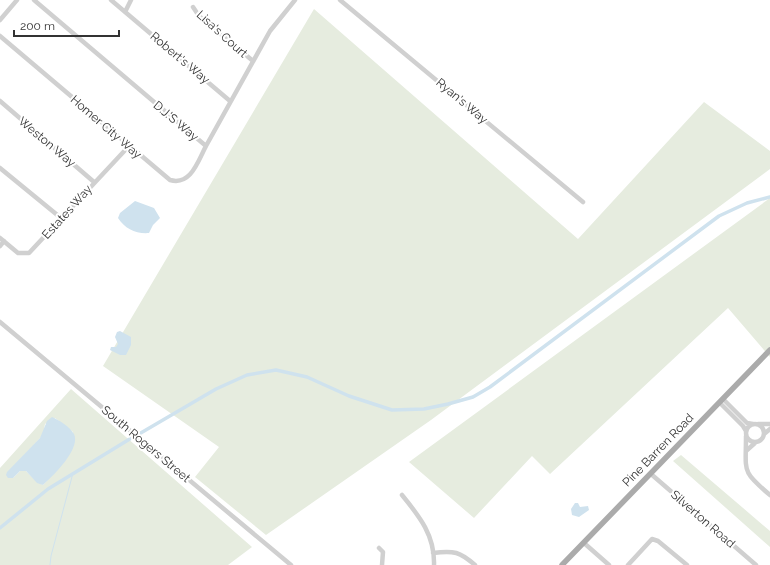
<svg xmlns="http://www.w3.org/2000/svg" width="770" height="565" viewBox="0 0 770 565" font-family="Raleway,sans-serif">
  <rect width="100%" height="100%" fill="#fff"/>
  <path fill="#e6ecdf" fill-rule="evenodd" d="M314,9L578,239L704,102L770,151V169L431,420L266,535L195,477L219,447L103,366Z
    M770,198V357L728,308L550,474L532,456L474,518L409,462Z
    M71,389L252,547L228,565H0V468ZM55,418L73,432L67,458L43,485L35,480L26,471H20L13,478L17,463L43,435L45,424Z
    M681,455L770,531V547L673,461Z"/>
  <path fill="#cfe2ee" d="M135,201L154,208L160,218L153,225L149,233C136,234 125,229 118,218L120,213Z
    M120,331L131,337V345L126,355H120L110,350L111,347H116L118,344L115,337L117,332Z
    M52,417C59,420 70,427 74,434C81,449 53,476 43,485L37,483L26,471H20L13,478H8L6,475L7,472L40,438L47,421Z
    M575,503H578L580,507L588,506L589,510L579,517L572,515L571,509Z"/>
  <g fill="none" stroke-linecap="round" stroke-linejoin="round">
    <path stroke="#cfe2ee" stroke-width="1" d="M50,565L51,556L73,473"/>
    <path stroke="#cfe2ee" stroke-width="3.5" d="M139,434L216,389L247,375L276,370L307,377L349,396L392,410L424,409L448,404L473,397L490,387L719,216L747,203L770,197
      M0,528L48,489L133,437"/>
    <path stroke="#d0d0d0" stroke-width="4.5" d="M34,0L206,146L270,31L295,0
      M111,0L230,101
      M340,0L583,202
      M193,7L199,16L253,61
      M125,12L131,0
      M0,20L17,0
      M0,36L170,180C191,186 198,161 206,146
      M0,101L94,182
      M0,168L61,218
      M0,238L18,253H29L129,146
      M0,246L4,241
      M0,322L291,565
      M723,399L747,423L753,424
      M720,403L743,426L746,431
      M746 433a9 9 0 1 1 18 0a9 9 0 1 1-18 0Z
      M758,424H770
      M764,434L770,429
      M746,436C746,472 741,471 770,495
      M746,451L755,443
      M651,474L756,565
      M402,495C420,517 435,536 434,565
      M584,543L609,565
      M379,548L383,552L382,565
      M433,553C454,550 460,552 475,565
      M628,565L652,539L658,541L687,565"/>
    <path stroke="#ababab" stroke-width="5.5" d="M562,565L770,350"/>
  </g>
  <g text-anchor="middle" dominant-baseline="central" stroke-width="4" stroke-linejoin="round" paint-order="stroke">
    <g font-size="12" fill="#333" stroke="#fff">
      <text transform="translate(222 34) rotate(42)">Lisa's Court</text>
      <text transform="translate(180 58) rotate(40)">Robert's Way</text>
      <text transform="translate(462 101) rotate(40)">Ryan's Way</text>
      <text transform="translate(176 121) rotate(40)">D.J.'S Way</text>
      <text transform="translate(106 127) rotate(41)">Homer City Way</text>
      <text transform="translate(47 142) rotate(40)">Weston Way</text>
      <text transform="translate(67 212) rotate(-48)">Estates Way</text>
      <text transform="translate(146 444) rotate(40)">South Rogers Street</text>
      <text transform="translate(658 450) rotate(-46)">Pine Barren Road</text>
      <text transform="translate(703 519) rotate(41)">Silverton Road</text>
    </g>
  </g>
  <path d="M14 30v6h105v-6" fill="none" stroke="#333333" stroke-width="2"/>
  <text x="20" y="30" font-size="12" fill="#333333" stroke="#ffffff" stroke-width="3" paint-order="stroke">200 m</text>
</svg>
